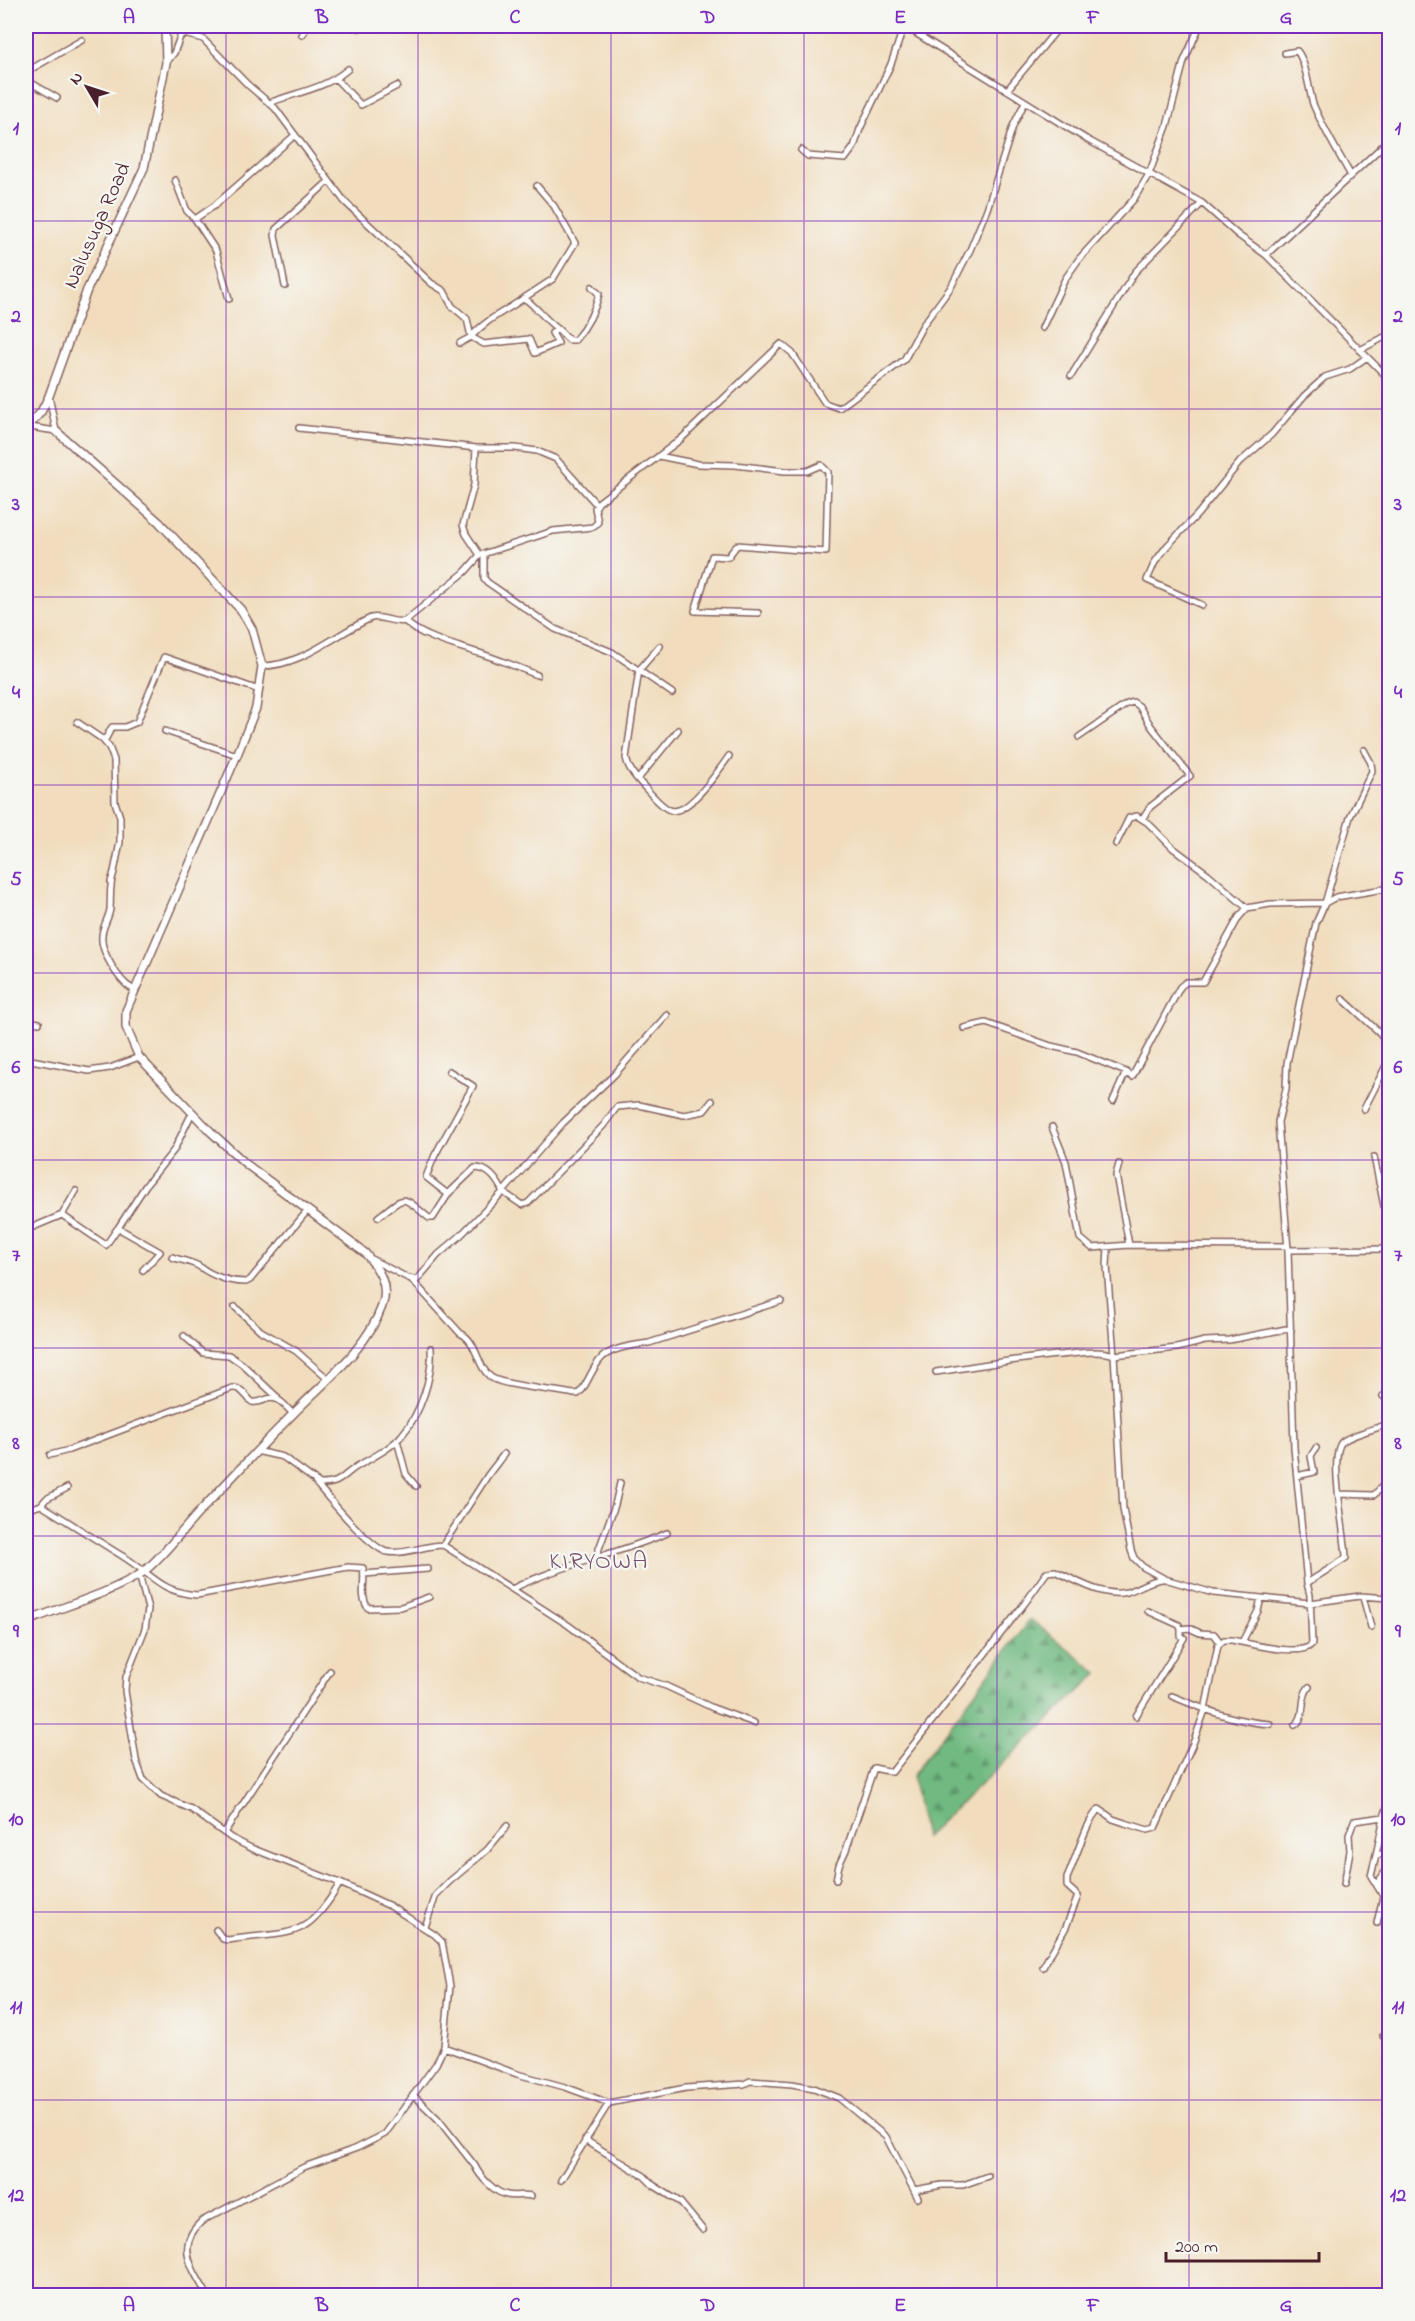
<svg xmlns="http://www.w3.org/2000/svg" width="1415" height="2321" viewBox="0 0 1415 2321" font-family="'Indie Flower',sans-serif">
  <defs>
    <pattern id="forest-firs" width="22" height="20" patternUnits="userSpaceOnUse" patternTransform="scale(1.5)"><rect width="22" height="20" fill="#6fb980"/><path d="M5 1l3.5 6h-7zM16 11l3.5 6h-7z" fill="#5d9669"/></pattern>
  </defs>
  <rect width="100%" height="100%" fill="#f6f6f2"/>
  <filter id="ink" filterUnits="userSpaceOnUse"><feTurbulence type="fractalNoise" baseFrequency=".0167" numOctaves="2"/><feDisplacementMap in="SourceGraphic" scale="12" xChannelSelector="R" yChannelSelector="G"/><feConvolveMatrix kernelMatrix="1 2 1 2 8 2 1 2 1" color-interpolation-filters="sRGB"/></filter>
  <filter id="wash" filterUnits="userSpaceOnUse"><feTurbulence type="fractalNoise" baseFrequency=".008" numOctaves="4" result="noise"/><feDisplacementMap in="SourceGraphic" scale="24" xChannelSelector="R" yChannelSelector="G"/><feGaussianBlur stdDeviation="1.35" result="paint"/><feColorMatrix in="noise" values="0 0 0 0 0 0 0 0 0 0 0 0 0 0 0 0 0 1.4 0 .05"/><feComposite in="paint" operator="in"/></filter>
  <g filter="url(#wash)">
    <rect width="100%" height="100%" fill="#f1ddbd"/>
    <path fill="url(#forest-firs)" stroke="#5c6c56" stroke-width="1.5" d="M1030,1619L1098,1673L925,1837L912,1776Z"/>
  </g>
  <g filter="url(#ink)">
    <g fill="none" stroke-linecap="round" stroke-linejoin="round">
      <g stroke="#84625e" stroke-width="8">
        <path id="minor" d="M904,26L1086,139L1202,203L1238,235L1266,255L1390,380
          M359,28L360,26
          M180,33L203,39L248,85L275,108L345,202L431,283L444,291L452,306L467,319L471,337L460,343
          M302,35L308,26
          M1285,53L1297,51C1306,61 1309,91 1313,104C1323,128 1337,151 1350,174
          M166,63L174,53L184,26
          M26,72L82,40
          M336,79L361,105L397,86
          M26,80L57,98
          M1007,90L1060,26
          M269,103C297,92 325,89 348,69
          M801,150L808,156L845,159L854,147L860,129L891,64L904,26
          M175,180L187,211L195,219L214,206L294,136
          M195,219L216,251L229,299
          M1266,255L1390,139
          M285,286L275,235L276,229L329,181
          M524,298L553,279L575,243L554,206L537,186
          M1042,328L1065,279L1079,259L1134,199L1149,174L1167,126L1184,61L1198,30L1187,26
          M558,329C545,320 537,307 524,298C506,311 485,320 471,337L484,344L529,339L535,353L558,343L552,333L558,329L569,340H575C587,326 595,311 599,294L592,287
          M1360,350L1390,334
          M1071,376L1135,272L1202,203
          M26,421L30,427L56,431L49,396
          M299,428L476,448H515L537,451L556,459L597,505
          M476,448L474,485L463,525L466,534L480,555
          M659,456L698,464L735,465L785,471H807L821,465L828,472L826,552L737,545L728,557L712,556L695,611L758,613
          M484,554V578L487,582L555,629L612,652L672,693
          M1202,605L1147,580L1155,562L1167,546L1197,515L1240,462L1272,434L1304,396L1325,377L1350,369L1367,357
          M405,621C419,637 464,648 485,655C503,661 520,668 537,675
          M660,646L639,670L626,758C629,772 639,781 649,792C655,798 662,807 670,810C687,817 720,769 729,756
          M262,666C302,666 335,634 371,618C383,615 393,624 405,621L465,572L480,555L553,531L593,527L598,522L595,508L599,502L681,439L781,344L792,353L825,403L839,408L904,360L923,325L951,287L970,250L987,209L1013,126L1024,104
          M77,722L102,739L109,747L114,760L115,802L120,817V842L114,872
          M165,731L237,755
          M1079,737L1127,704L1133,702L1139,706L1151,726L1190,776L1150,807L1142,819
          M102,739L106,738L112,727H125L137,722L164,657L259,690
          M638,779L678,730
          M1116,844L1129,818L1137,816L1148,823L1173,848L1208,874L1247,908L1270,904L1325,903L1336,897L1390,888
          M111,882L114,872C109,885 111,896 110,909C109,918 102,927 102,936C100,951 119,981 131,988
          M1343,999L1380,1033L1390,1049
          M667,1015L614,1075L563,1123L503,1192L522,1205L528,1203L603,1126L617,1107L639,1105L684,1115L704,1111L712,1101
          M26,1022L29,1021L39,1023
          M964,1028L986,1023L1051,1046L1077,1052L1126,1072L1132,1077L1180,987L1186,982H1203L1239,917L1247,908
          M26,1059L89,1071L110,1068L139,1057
          M1113,1101L1126,1072
          M1364,1109L1390,1058
          M1052,1127L1066,1162L1080,1238L1092,1248L1129,1245L1288,1246
          M1374,1157L1390,1235
          M1119,1164L1116,1175L1129,1245
          M1379,1183L1390,1173
          M62,1215L106,1245L117,1229
          M378,1217C407,1195 400,1194 429,1218H433L449,1193
          M26,1230L62,1215L76,1191L62,1215
          M1108,1247L1107,1266L1114,1355L1177,1348L1205,1341L1229,1340L1286,1329L1291,1331
          M1288,1250L1390,1249
          M172,1257C179,1260 194,1262 200,1267C213,1276 229,1282 246,1282L250,1280L308,1210
          M371,1259L408,1278L417,1280L438,1255L459,1237L503,1192C497,1180 489,1168 475,1168L449,1193L445,1192L426,1177L435,1155L473,1086L449,1071
          M143,1270L160,1252L118,1228L146,1185L174,1150L190,1117
          M412,1280L460,1333C478,1341 476,1367 492,1378C505,1386 556,1390 574,1394H578L582,1390C588,1381 592,1370 599,1361C608,1348 634,1345 649,1343L781,1301
          M235,1307L261,1331L296,1351L328,1379
          M184,1336L203,1353L229,1355L242,1364L277,1397
          M936,1372C976,1366 1017,1359 1058,1355C1076,1354 1096,1349 1114,1355L1123,1509L1131,1550L1134,1558L1143,1567L1165,1579L1213,1593L1310,1603L1360,1596L1390,1598
          M1383,1396L1390,1402
          M397,1440L406,1474L416,1486
          M256,1451L283,1457L320,1484C341,1484 341,1477 356,1467C371,1458 392,1448 402,1435C421,1413 433,1376 431,1348
          M50,1455L69,1450L232,1388C242,1387 245,1396 252,1402C259,1403 261,1401 267,1399C279,1395 285,1406 293,1414
          M1297,1476L1314,1472L1311,1456L1316,1448
          M315,1482C327,1496 371,1550 388,1552C405,1555 425,1545 443,1545L488,1475L504,1454
          M1338,1494L1374,1495L1390,1478
          M41,1505C69,1522 96,1540 124,1557C153,1575 160,1592 197,1595L348,1567L363,1568C366,1582 359,1595 368,1608L401,1607L429,1597
          M26,1510L41,1505L46,1499L67,1488
          M443,1545L568,1625L638,1677L666,1686L713,1708L754,1723
          M596,1557L615,1505L620,1483
          M139,1574L148,1609L145,1629L126,1677L125,1691L136,1760L143,1779L161,1796L191,1809L231,1838L251,1848L340,1883L390,1906L435,1935L442,1942L450,1986L444,2047
          M364,1574L428,1569
          M1307,1583L1346,1558C1346,1537 1328,1456 1342,1442C1351,1434 1377,1429 1390,1423
          M512,1589C562,1564 616,1555 667,1533
          M1363,1597L1371,1627
          M1148,1611L1179,1625L1181,1629
          M1242,1642L1258,1611L1261,1598
          M1172,1696C1203,1709 1236,1722 1270,1724
          M1136,1716L1184,1638L1181,1636V1629L1189,1628L1200,1633L1214,1634L1220,1642
          M1295,1725C1307,1717 1299,1698 1309,1687
          M1384,1817L1390,1800
          M224,1833L330,1671
          M836,1880L839,1865L846,1850L874,1768L892,1772L895,1768L1025,1603L1047,1572L1055,1571C1076,1580 1103,1598 1127,1592C1139,1588 1150,1580 1162,1579
          M1344,1884L1350,1851L1349,1835L1354,1821L1384,1817L1376,1855
          M1382,1892L1379,1881L1390,1865
          M1382,1894L1371,1876L1376,1855L1390,1853
          M1377,1923L1383,1897L1390,1894
          M425,1927L436,1895L450,1881L487,1850L507,1826
          M216,1930L223,1939L228,1940C289,1930 305,1944 340,1883
          M1043,1967L1066,1927L1078,1896L1067,1886V1878C1075,1861 1087,1819 1099,1809L1113,1819L1125,1823L1148,1830L1155,1828L1194,1741L1205,1710L1218,1645L1224,1640H1231C1248,1643 1301,1658 1312,1644L1310,1595L1307,1583L1294,1448L1288,1250L1278,1122L1286,1089L1287,1063L1316,923L1325,903L1350,817L1372,771L1371,763L1364,750
          M1383,2036L1390,2035
          M413,2095L438,2119L475,2166C480,2177 495,2193 507,2195C515,2197 523,2194 531,2196
          M585,2140L644,2176L653,2185L680,2202L703,2230
          M561,2180L609,2103
          M914,2190L942,2185H963L988,2176
          M208,2296C193,2270 174,2246 202,2221L304,2167L357,2148L385,2134L436,2064L444,2047L517,2074L565,2087L609,2103L686,2088L744,2084L750,2081L792,2084L814,2088L839,2098L886,2137L918,2198"/>
      </g>
      <g stroke="#84625e" stroke-width="10">
        <path id="tertiary" d="M26,429L41,412L49,396L87,290L144,168L166,63L165,26
          M26,1622C63,1606 103,1596 139,1575C158,1563 188,1523 205,1506C234,1475 263,1444 293,1414C324,1382 367,1349 382,1306C390,1285 378,1268 365,1253L246,1164L211,1132L139,1057L126,1027V1011L237,755L256,708L262,666L252,629L241,610L159,522L56,431"/>
      </g>
      <use href="#minor" stroke="#fff" stroke-width="5"/>
      <use href="#tertiary" stroke="#fff" stroke-width="7"/>
    </g>
  </g>
  <path fill="none" stroke="#7b2cbf" stroke-width="1.5" stroke-opacity="0.55" d="M226,26V2296M418,26V2296M611,26V2296M804,26V2296M997,26V2296M1189,26V2296M26,221H1390M26,409H1390M26,597H1390M26,785H1390M26,973H1390M26,1160H1390M26,1348H1390M26,1536H1390M26,1724H1390M26,1912H1390M26,2100H1390"/>
  <g text-anchor="middle" dominant-baseline="central" stroke-width="4.5" stroke-linejoin="round" paint-order="stroke">
    <g font-size="21" fill="#4a1f2b" stroke="#f6f6f2">
      <text transform="translate(98 226) rotate(-66)">Nalusuga Road</text>
    </g>
    <g font-size="24" letter-spacing="1.5" fill="#75526a" stroke="#f6f6f2">
      <text x="599" y="1562">KIRYOWA</text>
    </g>
  </g>
  <rect width="1415" height="2321" fill="none" stroke="#f6f6f2" stroke-width="66"/>
  <g transform="translate(87 87) rotate(309)" stroke="#f6f6f2" stroke-width="4.5" paint-order="stroke">
  <path d="M0-4.5L10 22L0 15L-10 22Z" fill="#4a1f2b"/>
  <text y="-9" font-size="16" font-weight="bold" text-anchor="middle" fill="#4a1f2b">N</text>
  </g>
  <path d="M1166 2252v9h153v-9" fill="none" stroke="#4a1f2b" stroke-width="3"/>
  <text x="1175" y="2252" font-size="18" fill="#4a1f2b" stroke="#f6f6f2" stroke-width="4.5" paint-order="stroke">200 m</text>
  <rect x="33" y="33" width="1349" height="2255" fill="none" stroke="#7b2cbf" stroke-width="2"/>
  <g font-size="20" text-anchor="middle" font-weight="bold" fill="#7b2cbf">
    <text x="129" y="23">A</text>
    <text x="322" y="23">B</text>
    <text x="515" y="23">C</text>
    <text x="708" y="23">D</text>
    <text x="900" y="23">E</text>
    <text x="1093" y="23">F</text>
    <text x="1286" y="23">G</text>
    <text x="16" y="134">1</text>
    <text x="1398" y="134">1</text>
    <text x="16" y="322">2</text>
    <text x="1398" y="322">2</text>
    <text x="16" y="510">3</text>
    <text x="1398" y="510">3</text>
    <text x="16" y="698">4</text>
    <text x="1398" y="698">4</text>
    <text x="16" y="885">5</text>
    <text x="1398" y="885">5</text>
    <text x="16" y="1073">6</text>
    <text x="1398" y="1073">6</text>
    <text x="16" y="1261">7</text>
    <text x="1398" y="1261">7</text>
    <text x="16" y="1449">8</text>
    <text x="1398" y="1449">8</text>
    <text x="16" y="1637">9</text>
    <text x="1398" y="1637">9</text>
    <text x="16" y="1825">10</text>
    <text x="1398" y="1825">10</text>
    <text x="16" y="2013">11</text>
    <text x="1398" y="2013">11</text>
    <text x="16" y="2201">12</text>
    <text x="1398" y="2201">12</text>
    <text x="129" y="2311">A</text>
    <text x="322" y="2311">B</text>
    <text x="515" y="2311">C</text>
    <text x="708" y="2311">D</text>
    <text x="900" y="2311">E</text>
    <text x="1093" y="2311">F</text>
    <text x="1286" y="2311">G</text>
  </g>
</svg>
